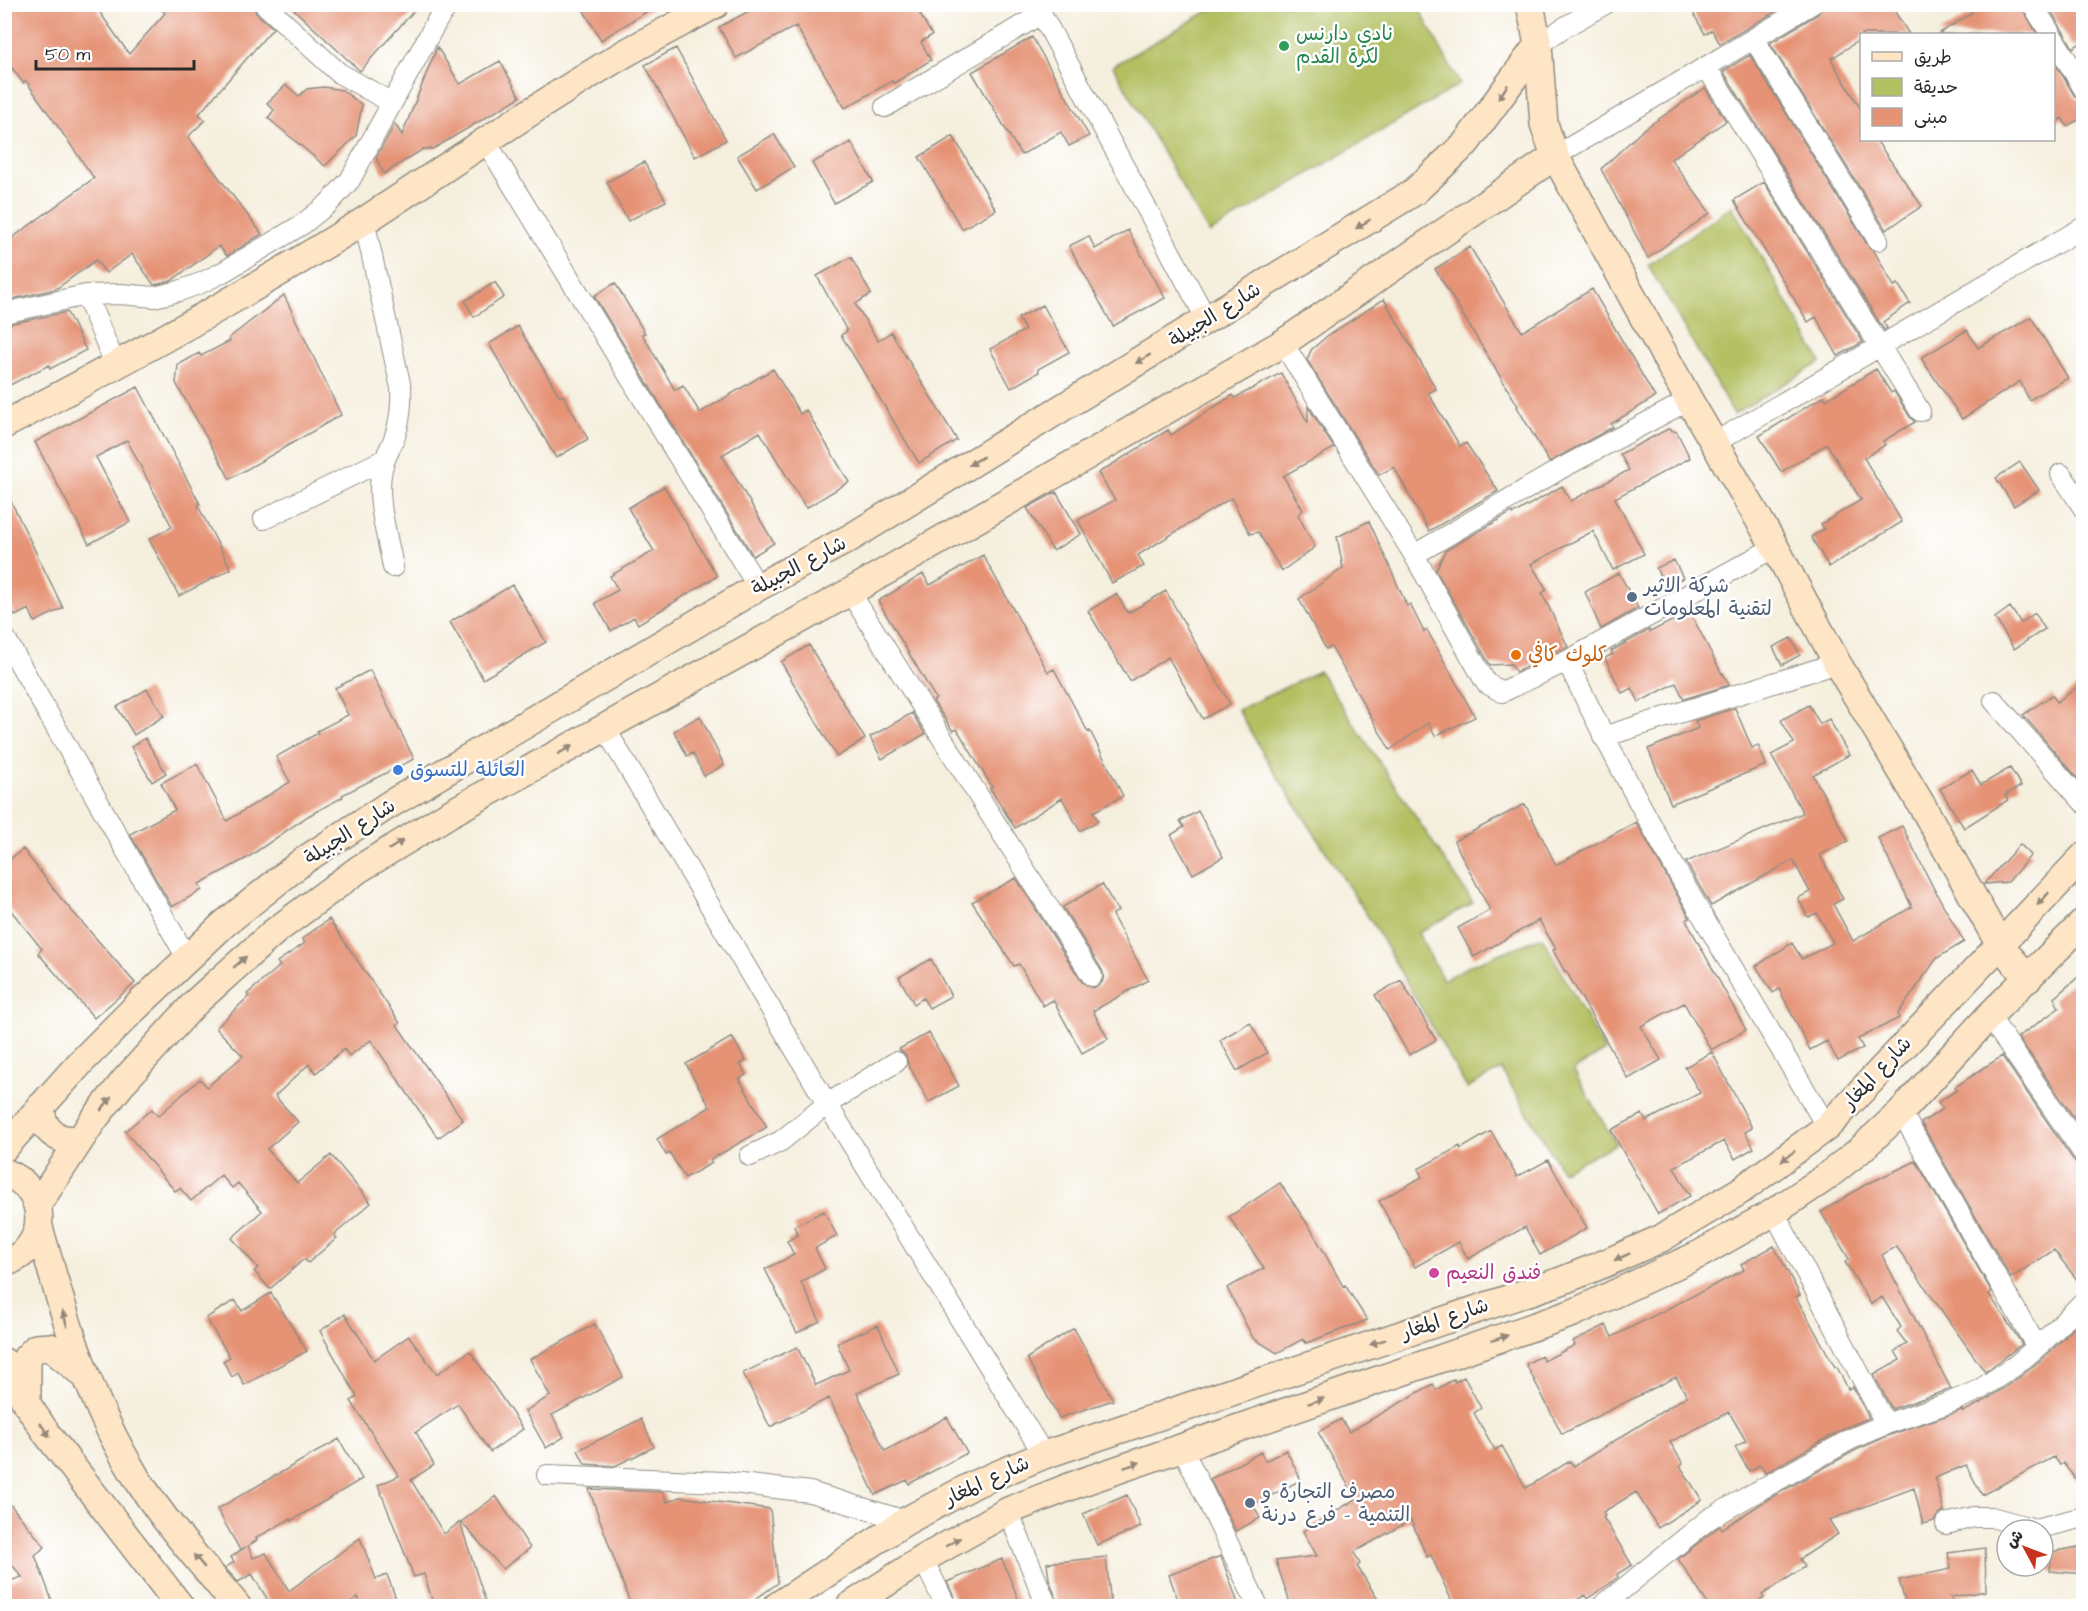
<svg xmlns="http://www.w3.org/2000/svg" width="2088" height="1611" viewBox="0 0 2088 1611" font-family="'Architects Daughter','Playpen Sans Arabic',sans-serif">
  <rect width="100%" height="100%" fill="#fff"/>
  <filter id="ink" filterUnits="userSpaceOnUse"><feTurbulence type="fractalNoise" baseFrequency=".0167" numOctaves="2"/><feDisplacementMap in="SourceGraphic" scale="12" xChannelSelector="R" yChannelSelector="G"/><feConvolveMatrix kernelMatrix="1 2 1 2 8 2 1 2 1" color-interpolation-filters="sRGB"/></filter>
  <filter id="wash" filterUnits="userSpaceOnUse"><feTurbulence type="fractalNoise" baseFrequency=".008" numOctaves="4" result="noise"/><feDisplacementMap in="SourceGraphic" scale="24" xChannelSelector="R" yChannelSelector="G"/><feGaussianBlur stdDeviation="1.35" result="paint"/><feColorMatrix in="noise" values="0 0 0 0 0 0 0 0 0 0 0 0 0 0 0 0 0 1.4 0 .05"/><feComposite in="paint" operator="in"/></filter>
  <g filter="url(#wash)">
    <rect width="100%" height="100%" fill="#f5efde"/>
    <path fill="#b3c062" stroke="#6f7646" stroke-width="1.5" d="M1220,4L1417,5L1460,84L1209,233L1113,66Z
      M1732,206L1821,362L1734,414L1648,265Z
      M1319,671L1473,903L1418,933L1443,980L1471,965L1542,937L1605,1051L1573,1070L1616,1144L1562,1171L1501,1069L1467,1088L1374,926L1270,765L1238,710Z"/>
    <g id="blocks">
      <path fill="#e59275" d="M4,4H94L129,54L165,13L155,4L252,5L256,13L273,28L199,114L205,120L188,137L262,234L227,256L219,246L171,281L154,285L132,254L106,273L96,260L56,289L4,301V244L94,178L26,81L23,83L4,57Z
        M288,4H420L360,71Z
        M580,4H659L601,40Z
        M762,4H914L932,35L921,42L931,60L894,83L892,81L845,108L796,26L736,58L719,27Z
        M1688,4H1788L1720,44L1712,30L1705,34Z
        M1824,4H1890L1909,34H1862V38L1831,59L1862,111V140H1876L1922,206L1886,230L1770,43L1818,14Z
        M1967,4H2020L2037,34H1938L1972,13Z
        M2047,4H2084V41L2073,48Z
        M1032,37L1089,136L1069,146L1061,132L1021,155L972,72Z
        M437,47L460,84L500,61L520,97L433,149H423L384,174L376,158L395,124L402,135Z
        M676,48L726,140L695,157L645,65Z
        M1750,55L1868,246L1874,251L1894,286L1898,284L1910,303L1883,322L1887,328L1884,330L1723,71Z
        M2054,61L2074,95L2084,105V117L2067,126L2062,118L2054,123Z
        M286,85L299,96L307,89L324,87L342,90L362,105L356,136L325,166L268,118L274,110L267,103Z
        M1705,88L1726,121L1671,159L1710,213L1648,258L1601,169L1644,129Z
        M774,134L794,167L757,189L737,156Z
        M953,136L996,210L962,229L919,157Z
        M851,142L873,182L834,203L812,163Z
        M644,162L666,201L628,221L607,182Z
        M1764,182L1863,342L1838,356L1816,317L1808,322L1734,200Z
        M1128,230L1165,298L1113,326L1069,246L1089,236L1095,249Z
        M1470,247L1522,332L1592,289L1655,397L1611,424L1613,427L1549,462L1517,407L1518,406L1435,269Z
        M851,257L871,294L855,304L878,341L891,332L957,440L919,463L841,335L847,331L817,276Z
        M495,282L504,297L474,317L465,301Z
        M615,283L645,333L642,334L675,390L683,385L700,413L773,369L800,414L806,410L849,482L806,508L760,432L722,455L774,543L753,556L594,296Z
        M284,295L341,415L230,479L176,383L178,365L199,353L201,356L230,341L229,338Z
        M1384,299L1436,389L1428,393L1460,446L1466,443L1498,491L1429,531L1394,467L1379,475L1307,360L1311,350L1327,336Z
        M1043,305L1069,352L1038,369L1039,372L1011,388L990,349L1025,330L1018,318Z
        M67,312L86,350L50,369L49,365L4,388V325Z
        M2031,317L2068,378L2029,400L2020,381L1962,419L1921,358L1967,330L1978,348Z
        M518,326L560,397L563,395L588,439L556,458L489,344Z
        M1876,369L1891,393L1894,391L1910,417L1915,422L1883,441L1885,445L1864,458L1902,522L1829,567L1811,537L1824,529L1821,524L1861,500L1827,444L1781,472L1759,436L1824,396L1826,400Z
        M1281,373L1308,423V406L1334,448L1283,476L1303,510L1298,515L1315,547L1282,571L1258,532L1250,534L1231,498L1138,555L1144,566L1112,583L1078,520L1115,500L1098,473L1168,430L1171,435L1233,395L1235,398Z
        M138,387L200,504L198,506L231,569L179,596L149,539L172,527L127,440L96,457L130,522L89,544L35,442Z
        M1668,429L1677,432L1690,458L1615,498L1644,554L1613,570L1593,531L1531,564L1547,590L1542,593L1568,647L1516,672L1511,664L1490,665L1436,570L1445,551L1512,512L1513,514L1562,486L1571,501L1629,470L1620,454Z
        M2020,462L2039,490L2014,506L1996,478Z
        M664,486L717,576L638,624L634,617L611,631L595,603L618,590L610,576L654,551L628,508Z
        M4,487L63,608L35,622L29,609L15,616L4,594Z
        M1056,492L1081,534L1053,551L1027,508Z
        M1369,521L1407,606L1410,604L1424,632L1427,630L1475,717L1435,736L1428,723L1390,750L1331,647L1326,649L1299,599L1343,568L1337,537Z
        M983,555L1048,672L1054,669L1088,732L1090,731L1123,796L1093,812L1098,821L1080,831L1062,798L1015,828L990,788L992,787L957,729L953,731L933,701L936,699L878,601L923,574L930,585Z
        M1674,560L1683,578L1666,587L1656,568Z
        M1619,573L1638,608L1601,629L1585,592Z
        M512,585L546,642L483,679L450,622Z
        M1166,591L1230,704L1203,719L1168,657L1130,681L1088,611L1116,594L1128,613Z
        M2010,607L2021,623L2035,613L2045,629L2014,649L1995,618Z
        M1690,612L1722,674L1723,673L1729,685L1684,699L1676,683L1639,702L1632,688L1622,693L1605,658L1613,654L1611,651L1649,630L1650,632Z
        M1791,638L1800,655L1782,665L1773,647Z
        M809,645L865,739L837,757L781,662Z
        M370,670L414,759L342,795L343,797L308,816L247,858L199,884L202,890L172,907L130,834L175,810L161,783L197,764L227,821L290,782L276,757L318,733L317,731L348,715L335,688Z
        M2084,682V779L2080,781L2023,715L2052,695L2057,702Z
        M147,689L164,716L134,735L117,707Z
        M1809,705L1820,724L1829,719L1849,755L1813,775L1848,841L1820,855L1843,899L1833,904L1853,941L1912,907L1878,838L1902,826L1933,887L1964,942L1937,958L1898,1014L1899,1018L1858,1039L1863,1048L1838,1061L1827,1041L1810,1050L1779,989L1773,993L1756,966L1792,943L1802,959L1833,943L1817,913L1808,917L1798,898L1810,892L1793,860L1711,906L1686,862L1803,813L1771,755L1794,743L1781,720Z
        M1735,708L1752,748L1758,745L1766,765L1671,804L1648,749L1698,728L1695,721Z
        M912,713L925,734L882,759L870,737Z
        M700,716L724,765L704,776L693,753L687,756L674,731Z
        M145,738L166,773L152,782L131,747Z
        M2010,768L2021,786L2005,795L2008,800L1964,828L1940,789L1972,770L1981,785Z
        M1525,804L1556,865L1636,822L1690,918L1686,920L1746,1030L1711,1050L1684,1003L1641,1026L1661,1060L1628,1079L1566,971L1565,972L1553,950L1556,949L1539,920L1474,957L1458,928L1490,910L1454,841Z
        M1198,811L1223,857L1193,874L1171,835L1184,827L1180,821Z
        M2020,844L2031,855L2008,882L1984,884Z
        M23,849L59,896L135,983L94,1018L38,953L42,949L4,902V864Z
        M1016,878L1082,982L1092,988L1098,986L1102,982L1104,976L1102,970L1063,907L1102,884L1118,911L1112,915L1148,980L1093,1011L1108,1039L1082,1053L1053,1000L1043,1006L1019,964L1014,966L972,902Z
        M329,919L400,1023L397,1025L463,1120L438,1138L371,1040L349,1056L344,1049L316,1073L309,1064L275,1096L298,1122L267,1149L297,1183L331,1155L371,1203L334,1235L337,1238L308,1263L304,1259L270,1289L254,1271L258,1268L232,1238L262,1211L238,1183L232,1188L221,1175L191,1201L180,1188L175,1191L125,1131L152,1109L158,1116L200,1079L207,1087L243,1056L216,1028L249,996L247,994L280,966L277,962L305,943L302,939Z
        M931,959L951,996L929,1008L923,998L914,1004L899,977Z
        M2084,972V1132L2018,1037L2059,1008L2054,998Z
        M1401,980L1436,1040L1409,1055L1375,995Z
        M1250,1022L1267,1053L1237,1071L1220,1040Z
        M929,1033L959,1086L929,1102L908,1064L906,1056L899,1049Z
        M732,1037L746,1061L740,1064L746,1075L739,1079L767,1127L710,1160L712,1163L685,1178L670,1153L666,1155L657,1139L710,1107L686,1064Z
        M1712,1052L1752,1128L1745,1132L1754,1148L1735,1159L1724,1141L1674,1167L1690,1196L1658,1214L1611,1130L1642,1114L1646,1121L1700,1093L1685,1067Z
        M2002,1056L2074,1161L2084,1166V1289L2054,1250L2011,1278L1921,1123L1943,1109L1938,1102L1957,1090L1955,1087Z
        M1491,1131L1517,1177L1548,1160L1587,1228L1540,1255L1525,1227L1468,1259L1459,1242L1415,1267L1379,1201L1422,1177L1418,1169L1460,1146L1461,1149Z
        M1916,1161L1992,1292L1989,1294L2022,1344L1985,1372L1896,1246L1882,1255L1951,1389L1892,1409L1874,1375L1900,1360L1895,1351L1907,1344L1897,1331L1901,1327L1882,1297L1871,1304L1845,1262L1849,1259L1821,1212L1865,1185Z
        M1280,1183L1312,1231L1343,1286L1345,1285L1367,1320L1306,1343L1303,1339L1277,1353L1253,1338L1227,1288L1264,1268L1229,1217Z
        M824,1211L837,1236L815,1248L825,1269L801,1282L820,1321L797,1333L765,1269L794,1255L787,1241L798,1235L794,1226Z
        M1774,1246L1800,1295L1796,1297L1835,1367H1837L1848,1389L1853,1387L1869,1418L1845,1428L1765,1473L1760,1465L1749,1471L1735,1447L1746,1441L1729,1412L1670,1442L1683,1464L1680,1466L1702,1500L1658,1528L1636,1492L1603,1512L1605,1516L1603,1517L1632,1565L1617,1574L1618,1577L1608,1585L1587,1599L1585,1595L1567,1606H1454L1431,1555L1427,1557L1411,1520L1354,1552L1360,1564L1357,1566L1382,1606H1291L1276,1561L1317,1556L1303,1531L1356,1499L1318,1432L1341,1419L1349,1432L1433,1384L1436,1390L1454,1379L1455,1382L1464,1377L1481,1408L1474,1413L1495,1450L1502,1446L1526,1488L1570,1461L1574,1466L1687,1396L1676,1377L1562,1434L1526,1364L1541,1356L1544,1361L1575,1345L1573,1341L1606,1325L1612,1337L1744,1270L1741,1264Z
        M271,1293L307,1351L244,1385L238,1373L232,1377L223,1361L230,1357L206,1318L235,1300L242,1311Z
        M345,1314L374,1360L409,1336L437,1374L470,1351L523,1429L490,1452L458,1404L416,1432L434,1465L411,1480L444,1534L460,1522L487,1606H434L424,1574L414,1577L378,1485L399,1476L351,1401L357,1397L320,1331Z
        M2084,1318V1490L2063,1463L2060,1465L2054,1457L1982,1495L1966,1465L1935,1478L1944,1512L1938,1515L1934,1521L1923,1524L1914,1488L1829,1520L1838,1534L1800,1559L1805,1567L1762,1595L1764,1598L1751,1606H1709L1678,1559L1716,1529L1720,1526L1722,1529L1770,1498L1856,1450L1890,1435L1962,1410L1963,1412L1986,1400L2024,1374L2052,1350Z
        M595,1324L623,1377L552,1415L564,1437L546,1448L525,1411L550,1396L530,1359Z
        M878,1325L899,1374L857,1393L885,1451L947,1417L967,1453L909,1484L907,1480L875,1495L829,1398L770,1427L743,1373L797,1347L816,1385L849,1370L837,1343Z
        M1074,1328L1113,1400L1059,1418L1027,1358Z
        M641,1419L654,1447L615,1466L585,1464L578,1450Z
        M339,1439L362,1479L291,1521L290,1519L256,1538L257,1540L248,1546L253,1558L266,1553L289,1591L360,1538L376,1579L387,1575L397,1601L383,1606H362L358,1597L345,1606H268L271,1605L252,1574L238,1582L225,1568L234,1562L231,1557L246,1547L240,1550L217,1509Z
        M1286,1450L1301,1480L1253,1505L1260,1518L1236,1531L1210,1479L1261,1452L1265,1461Z
        M589,1489L663,1492L667,1502L680,1497L770,1509L778,1583L746,1606H631Z
        M1127,1495L1141,1527L1097,1545L1083,1514Z
        M496,1496L530,1548L503,1569L461,1522Z
        M4,1497L45,1547L35,1555L54,1606H4V1583L22,1577L4,1555Z
        M2084,1546V1574L2050,1571L2052,1552Z
        M1985,1548L1986,1591L1951,1597L1953,1606H1906L1899,1580L1951,1569L1948,1553Z
        M1221,1556L1239,1606H1180L1169,1575Z
        M1106,1557L1111,1606H1059L1049,1579L1047,1563Z
        M1002,1559L1021,1606H958L947,1582Z"/>
    </g>
  </g>
  <g filter="url(#ink)">
    <use href="#blocks" fill-opacity="0" stroke="#908d84" stroke-width="1.5"/>
    <g fill="none" stroke-linecap="round" stroke-linejoin="round">
      <g stroke="#908d84" stroke-width="22">
        <path id="street" d="M264,4L339,73L392,103
          M1036,4L1207,320
          M2032,4L2051,34
          M1754,39L1878,240
          M2054,39L2084,89
          M1538,45L1563,28L1605,4
          M1707,68L1920,411
          M885,107L1041,14
          M485,140L758,587
          M1555,156L1812,4
          M364,220L401,388C402,406 400,422 394,439C390,449 384,459 382,469C375,499 388,538 393,567
          M86,295L121,294L154,297L179,291L201,283L223,272L303,224L329,203L350,180L438,19L449,4
          M4,313L86,295L116,366
          M1283,343L1414,555L1486,683L1502,692L1567,661L1775,547
          M1714,443L2084,227
          M2061,474L2084,509
          M264,519L385,459
          M1414,555L1562,468L1689,400
          M850,592L1092,976
          M4,636L187,958
          M1567,661C1643,821 1736,974 1827,1127
          M1994,701L2084,803
          M605,728L827,1104L1044,1455
          M1603,737L1837,663
          M1989,1016L2084,1154
          M1901,1112L2037,1347
          M750,1156L781,1141L827,1104L896,1062
          M1774,1212L1886,1424
          M1182,1447L1258,1606
          M547,1475L724,1482L810,1492L906,1521
          M1008,1511L1047,1606
          M1946,1524L1974,1517H1991L2035,1529L2084,1517
          M923,1559L946,1606
          M1602,1606L1709,1519L1749,1496L1851,1439L1886,1424L1949,1403L1979,1390L2016,1365L2044,1341L2084,1301"/>
      </g>
      <g stroke="#908d84" stroke-width="30">
        <path id="secondary" d="M1530,4L1538,45L1544,124L1555,156L1689,400L1775,547L1837,663L1924,809L2000,945L2028,979
          M4,425C126,361 247,294 364,221C451,165 535,106 624,54C654,37 685,21 716,4
          M41,1106C41,1130 58,1144 81,1138
          M4,1148L82,1061L134,1009L224,924L303,861L387,806L758,587L850,538L1414,192L1466,143L1538,45
          M4,1172C50,1188 51,1249 4,1263
          M38,1204L92,1122L125,1080L196,1002L274,932L359,869L449,814L850,592L1283,343L1555,156
          M39,1227C64,1315 87,1398 136,1477C165,1523 202,1564 237,1606
          M4,1362L27,1404L47,1434L180,1606
          M27,1398V1357L36,1348L50,1347L83,1374
          M777,1606L906,1521L975,1484L1044,1455L1561,1281L1606,1263L1660,1239L1740,1191L1827,1127L2084,856
          M850,1606L923,1559L1008,1511L1082,1482L1573,1313L1700,1254L1774,1212L1822,1180L1859,1151L1901,1112L1989,1016L2084,922"/>
      </g>
      <use href="#street" stroke="#fff" stroke-width="20"/>
      <use href="#secondary" stroke="#fee5c5" stroke-width="27"/>
    </g>
    <defs><path id="oneway-solid" d="M-6-.8H1V-3.2L6.5 0L1 3.2V.8H-6Z" transform="scale(1.5)"/></defs>
    <g fill="#948878">
      <use href="#oneway-solid" transform="translate(1503 92) rotate(124)"/>
      <use href="#oneway-solid" transform="translate(1363 224) rotate(148)"/>
      <use href="#oneway-solid" transform="translate(1143 359) rotate(149)"/>
      <use href="#oneway-solid" transform="translate(976 461) rotate(149)"/>
      <use href="#oneway-solid" transform="translate(565 750) rotate(-29)"/>
      <use href="#oneway-solid" transform="translate(396 845) rotate(-32)"/>
      <use href="#oneway-solid" transform="translate(2043 899) rotate(133)"/>
      <use href="#oneway-solid" transform="translate(240 962) rotate(-41)"/>
      <use href="#oneway-solid" transform="translate(106 1104) rotate(-52)"/>
      <use href="#oneway-solid" transform="translate(1788 1156) rotate(143)"/>
      <use href="#oneway-solid" transform="translate(1622 1257) rotate(156)"/>
      <use href="#oneway-solid" transform="translate(65 1319) rotate(-106)"/>
      <use href="#oneway-solid" transform="translate(1500 1338) rotate(-19)"/>
      <use href="#oneway-solid" transform="translate(1378 1342) rotate(161)"/>
      <use href="#oneway-solid" transform="translate(1316 1401) rotate(-19)"/>
      <use href="#oneway-solid" transform="translate(45 1430) rotate(55)"/>
      <use href="#oneway-solid" transform="translate(1132 1465) rotate(-19)"/>
      <use href="#oneway-solid" transform="translate(953 1542) rotate(-30)"/>
      <use href="#oneway-solid" transform="translate(199 1561) rotate(-130)"/>
    </g>
  </g>
  <circle fill="#2e9e5b" stroke="#fff" stroke-width="2" cx="1284" cy="46" r="6"/>
  <g fill="#5c6f8a" stroke="#fff" stroke-width="2">
    <circle cx="1632" cy="597" r="6"/>
    <circle cx="1250" cy="1503" r="6"/>
  </g>
  <circle fill="#e8710a" stroke="#fff" stroke-width="2" cx="1516" cy="655" r="6"/>
  <circle fill="#3f7fe0" stroke="#fff" stroke-width="2" cx="398" cy="770" r="6"/>
  <circle fill="#d1479c" stroke="#fff" stroke-width="2" cx="1434" cy="1273" r="6"/>
  <g text-anchor="middle" dominant-baseline="central" stroke-width="5" stroke-linejoin="round" paint-order="stroke">
    <g font-size="20" fill="#27864d" stroke="#fff" text-anchor="start">
      <text x="1296" y="34">نادي دارنس<tspan x="1296" dy="23">لكرة القدم</tspan></text>
    </g>
    <g font-size="20" fill="#2b2b2b" stroke="#fff">
      <text transform="translate(1215 315) rotate(-32)">شارع الجبيلة</text>
      <text transform="translate(799 566) rotate(-28)">شارع الجبيلة</text>
      <text transform="translate(350 832) rotate(-33)">شارع الجبيلة</text>
      <text transform="translate(1877 1073) rotate(-47)">شارع المغار</text>
      <text transform="translate(1445 1319) rotate(-19)">شارع المغار</text>
      <text transform="translate(987 1481) rotate(-25)">شارع المغار</text>
    </g>
    <g font-size="20" fill="#4e5e75" stroke="#fff" text-anchor="start">
      <text x="1644" y="586">شركة الاثير<tspan x="1644" dy="23">لتقنية المعلومات</tspan></text>
      <text x="1262" y="1492">مصرف التجارة و<tspan x="1262" dy="23">التنمية - فرع درنة</tspan></text>
    </g>
    <g font-size="20" fill="#c56008" stroke="#fff" text-anchor="start">
      <text x="1528" y="655">كلوك كافي</text>
    </g>
    <g font-size="20" fill="#366cbe" stroke="#fff" text-anchor="start">
      <text x="410" y="770">العائلة للتسوق</text>
    </g>
    <g font-size="20" fill="#b23c85" stroke="#fff" text-anchor="start">
      <text x="1446" y="1273">فندق النعيم</text>
    </g>
  </g>
  <rect width="2088" height="1611" fill="none" stroke="#fff" stroke-width="24"/>
  <rect x="1860" y="33" width="195" height="108" fill="#ffffff" stroke="#aaaaaa" stroke-width="1.5"/>
  <rect x="1872" y="52" width="30" height="9" fill="#fee5c5" stroke="#aaaaaa" stroke-width="1.5"/>
  <text x="1914" y="63" font-size="18" fill="#2b2b2b">طريق</text>
  <rect x="1872" y="78" width="30" height="18" fill="#b3c062" stroke="#aaaaaa" stroke-width="1.5"/>
  <text x="1914" y="93" font-size="18" fill="#2b2b2b">حديقة</text>
  <rect x="1872" y="108" width="30" height="18" fill="#e59275" stroke="#aaaaaa" stroke-width="1.5"/>
  <text x="1914" y="123" font-size="18" fill="#2b2b2b">مبنى</text>
  <g transform="translate(2025 1548) rotate(311)"><circle r="28" fill="#ffffff" stroke="#aaaaaa" stroke-width="1.5"/>
  <path d="M0-4.5L10 22L0 15L-10 22Z" fill="#c8321e"/>
  <text y="-9" font-size="16" font-weight="bold" text-anchor="middle" fill="#2b2b2b">ش</text>
  </g>
  <path d="M36 60v9h158v-9" fill="none" stroke="#2b2b2b" stroke-width="3"/>
  <text x="45" y="60" font-size="18" fill="#2b2b2b" stroke="#ffffff" stroke-width="4.5" paint-order="stroke">50 m</text>
</svg>
